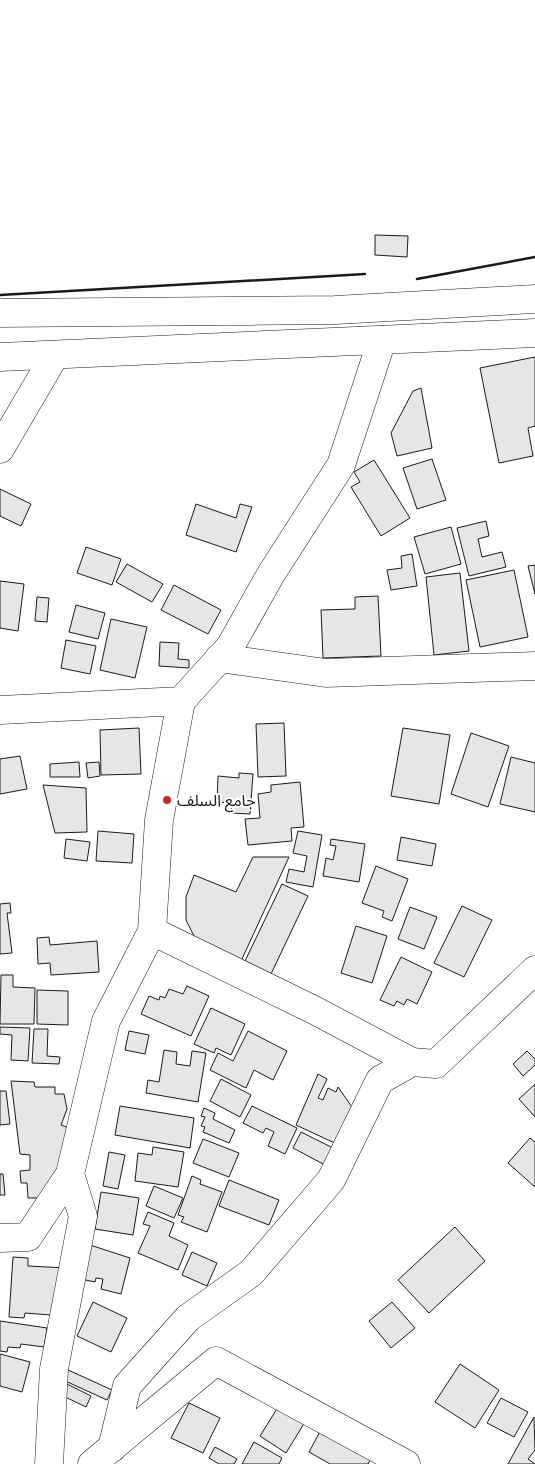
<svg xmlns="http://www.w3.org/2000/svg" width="535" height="1464" viewBox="0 0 535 1464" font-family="'Source Serif 4','Noto Sans Arabic',serif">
  <rect width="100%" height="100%" fill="#fff"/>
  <path fill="#e6e6e6" stroke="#1a1a1a" d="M375,235L408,236L407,257L375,255Z
    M535,357V426L528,428L533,456L499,463L480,368Z
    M421,388L432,448L397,456L391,433L413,391Z
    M432,459L446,500L417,509L403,468Z
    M374,460L410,518L381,536L351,487L360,482L354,472Z
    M0,489L31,504L21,526L0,516Z
    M196,504L236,518L240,504L252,507L236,552L186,535Z
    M486,521L489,536L478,539L482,557L502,552L506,567L469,576L457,528Z
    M451,527L461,564L425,574L414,537Z
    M86,547L121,559L112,585L77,573Z
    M412,554L417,586L391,590L387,570L402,568L401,556Z
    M127,564L163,584L152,602L116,582Z
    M535,565V594L528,566Z
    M514,570L528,637L480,647L466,580Z
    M460,573L469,651L434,655L426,577Z
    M0,581L24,584L18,631L0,628Z
    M174,585L221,610L208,634L161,610Z
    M378,596L381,656L323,658L321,610L355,609V597Z
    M37,597L49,598L47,622L35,621Z
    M76,605L105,613L98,639L69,632Z
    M111,619L147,627L135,678L100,670Z
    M66,640L96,646L90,674L61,668Z
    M160,642L179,643L178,659L189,660V668L159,666Z
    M284,723L286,776L258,777L256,724Z
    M139,728L141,774L101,775L100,730Z
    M403,728L450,735L439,804L391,796Z
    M471,733L509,746L488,807L451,794Z
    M20,756L27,789L0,794V759Z
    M511,757L535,763V812L500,804Z
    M79,762L80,777H50V764Z
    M99,762L100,776L88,778L86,763Z
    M239,773L253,774L250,814L231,813L232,803L217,802L218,776L239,778Z
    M300,782L304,827L291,828L292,841L248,845L245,819L260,818L258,794L271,792V785Z
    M43,785L86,788L87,832L55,833Z
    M98,831L134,834L132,863L96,861Z
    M298,831L322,835L313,887L286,882L289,869L304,872L307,856L293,853Z
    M401,837L436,844L432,866L397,860Z
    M66,839L90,842L87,861L64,858Z
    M331,839L365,844L359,882L323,876L326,858L333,860L336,846L330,845Z
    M253,857H289L241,961L195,938L186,920V897L194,875L236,892Z
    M376,866L408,879L392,921L382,917L384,911L362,903Z
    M282,884L308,896L271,974L245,961Z
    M10,903L11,913H7L12,953L0,954V904Z
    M462,906L492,920L464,977L434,963Z
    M410,907L437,917L424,949L398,939Z
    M356,926L387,936L372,983L341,973Z
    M49,937L50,945L97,941L99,972L51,975L50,963L38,964L37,938Z
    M401,957L432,972L417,1004L407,999L404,1005L397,1001L394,1006L380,1000Z
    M1,975H13V987L35,988L34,1024H0Z
    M187,986L209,996L191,1036L141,1014L149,996L159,1000L160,996L165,998L169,989L183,994Z
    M37,990L68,991V1025L37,1024Z
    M211,1008L245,1024L231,1055L216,1048L214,1053L194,1044Z
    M0,1027L30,1028L28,1061L11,1060L12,1035L0,1034Z
    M34,1029H48L47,1056L60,1057L59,1064L32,1063Z
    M129,1031L149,1035L145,1054L125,1050Z
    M248,1031L287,1051L273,1080L254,1070L246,1088L210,1070L218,1053L233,1061Z
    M164,1050L177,1052L176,1064L190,1066L192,1051L206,1053L198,1102L146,1093L148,1080L159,1082Z
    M527,1051L535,1059V1065L523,1076L513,1064Z
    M318,1074L327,1079L318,1098L323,1100L328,1088L336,1092L338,1087L352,1107L339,1145L296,1125Z
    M221,1079L251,1095L240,1117L210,1101Z
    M11,1081L34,1082L35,1087H55V1094H64L67,1109L61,1125L74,1130L44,1198H28L27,1183H21L20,1171L30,1170V1155L20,1154Z
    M535,1084V1117L519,1099Z
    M0,1091H6L10,1124L0,1125Z
    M120,1106L194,1118L190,1148L115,1135Z
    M252,1106L297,1128L285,1154L268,1146L274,1132L266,1128L263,1133L243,1123Z
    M204,1108L215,1113L213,1119L235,1130L229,1143L203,1132L205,1127L201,1126L205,1117L201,1116Z
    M301,1132L333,1148L325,1165L293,1148Z
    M530,1138L535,1142V1187L508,1163Z
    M203,1139L239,1153L229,1177L193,1163Z
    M153,1147L184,1152L178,1187L135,1181L138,1153L152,1155Z
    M109,1152L125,1155L118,1189L103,1186Z
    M0,1174H3L5,1195H0Z
    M192,1176L201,1180L200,1184L222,1192L207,1232L181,1222L184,1217L178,1215Z
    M229,1180L279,1200L269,1225L219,1206Z
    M154,1186L183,1198L174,1218L146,1206Z
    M101,1192L139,1198L133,1235L95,1229Z
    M148,1212L174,1223L169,1236L188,1245L178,1270L138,1253L150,1226L143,1224Z
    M455,1227L485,1261L429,1313L398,1280Z
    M90,1245L130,1258L121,1294L101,1289L103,1279L96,1278L95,1282L81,1279Z
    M192,1252L217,1263L207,1286L182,1275Z
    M13,1257L28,1258V1266L66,1268L63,1316L25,1313L24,1318L9,1317Z
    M93,1302L127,1318L111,1352L77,1336Z
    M392,1302L415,1328L391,1348L369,1321Z
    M0,1321L47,1328L44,1347L21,1344L20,1348L8,1347L7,1352L0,1351Z
    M0,1354L30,1362L22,1392L0,1386Z
    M460,1364L499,1390L475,1428L435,1402Z
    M66,1369L112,1390L107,1400L61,1379Z
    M65,1383L91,1396L86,1407L59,1394Z
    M285,1396L311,1412L286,1453L260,1436Z
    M501,1398L528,1412L514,1437L487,1423Z
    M189,1403L220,1418L203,1453L171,1438Z
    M534,1417L535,1450L528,1459L535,1464H508Z
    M323,1426L373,1454L368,1464H330L309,1452Z
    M254,1442L282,1458L279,1464H242Z
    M215,1447L237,1459L234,1464H219L209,1458Z"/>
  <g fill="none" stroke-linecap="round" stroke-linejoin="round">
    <g stroke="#1a1a1a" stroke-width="29">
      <path id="minor" d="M0,449L55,355
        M219,658L326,673L535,666
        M181,701L230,647L271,574L341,465L382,340
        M0,710L181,701L159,820L152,931L106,1021L70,1174L28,1237L0,1238
        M152,931L314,1010L412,1062L436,1064L535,970
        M112,1448L127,1386L188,1318L251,1273L331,1180L380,1080L412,1062
        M49,1464L54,1369L83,1216L70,1174
        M92,1464L216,1361L406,1464"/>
    </g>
    <g stroke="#1a1a1a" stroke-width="29">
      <path id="major" d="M0,313L335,310L535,299
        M0,357L535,333"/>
    </g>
    <use href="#minor" stroke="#fff" stroke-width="28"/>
    <use href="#major" stroke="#fff" stroke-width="28"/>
    <path stroke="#1a1a1a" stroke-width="2.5" d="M417,279L535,257
      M0,295L365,274"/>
  </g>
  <circle fill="#c62828" stroke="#fff" stroke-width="2" cx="167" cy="800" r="5"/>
  <g text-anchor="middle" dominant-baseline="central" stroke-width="4" stroke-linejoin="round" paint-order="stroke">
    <g font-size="16" fill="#1a1a1a" stroke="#fff" text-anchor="start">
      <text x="177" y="800">جامع السلف</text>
    </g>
  </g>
</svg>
